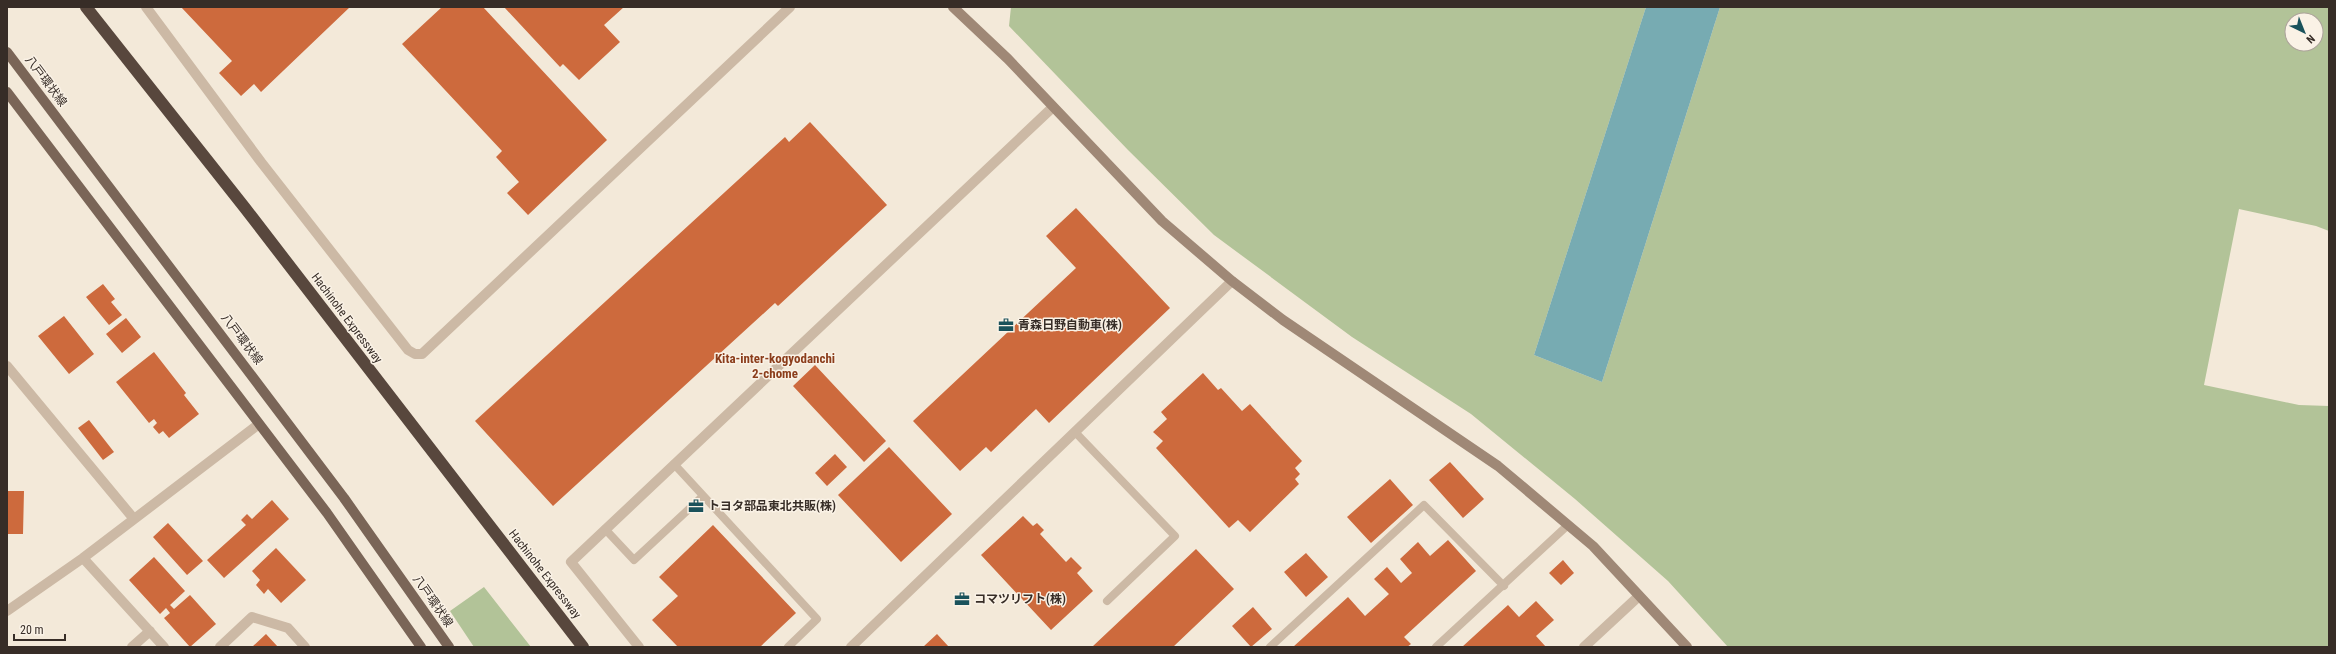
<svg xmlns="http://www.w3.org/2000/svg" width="2336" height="654" viewBox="0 0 2336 654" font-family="'Roboto Condensed','Noto Sans JP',sans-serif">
  <rect width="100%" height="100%" fill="#f3e9d9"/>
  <path fill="#b2c398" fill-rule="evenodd" d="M1011,7H1646L1534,355L1602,382L1720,7H2329V231L2316,226L2239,209L2204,385L2299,405L2329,406V647H1728L1668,581L1575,499L1471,414L1352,337L1214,235L1128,150L1009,26ZM2292,20H2316V44H2292Z
    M484,587L531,647H474L450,611Z"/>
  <path fill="#77abb2" d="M1646,7H1720L1602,382L1534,355Z"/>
  <path fill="#cd6a3d" d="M181,7H350L261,92L254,84L241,96L219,73L232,61Z
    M442,7H483L607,140L528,215L507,193L519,182L496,157L502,151L402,44Z
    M504,7H624L604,25L620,42L579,80L563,64L560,67Z
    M810,122L887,205L778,306L775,303L553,506L475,421L785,137L789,142Z
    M1076,208L1170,308L1049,423L1036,409L991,452L986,447L960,471L913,421L1076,268L1046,236Z
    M103,284L115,299L111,302L122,315L109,325L86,297Z
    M64,316L94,354L69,374L38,336Z
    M126,318L141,337L122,353L106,334Z
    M154,352L186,393L184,395L199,414L169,438L163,431L159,434L153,427L157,423L154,419L149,423L116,382Z
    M815,365L886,441L864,462L793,386Z
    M1203,373L1218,390L1221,388L1242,411L1250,404L1302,461L1295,468L1300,474L1295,479L1299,484L1250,532L1238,520L1229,528L1156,448L1163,441L1153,432L1167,419L1161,412Z
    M89,420L114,452L103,460L78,428Z
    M889,447L952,514L901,562L838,495Z
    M835,454L847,467L827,486L815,473Z
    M1450,462L1484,499L1463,518L1429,480Z
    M1390,479L1413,505L1371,543L1347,517Z
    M7,491H24L23,534H7Z
    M272,500L289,519L224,578L207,560L246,525L241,520L247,514L252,519Z
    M1023,516L1033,526L1037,523L1044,530L1040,534L1066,562L1071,557L1082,568L1077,573L1093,591L1051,630L981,555Z
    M168,523L203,561L187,575L153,537Z
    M713,525L796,613L760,647H678L652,620L678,596L659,577Z
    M1448,540L1476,571L1404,637L1411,644L1407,647H1293L1348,597L1365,616L1389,594L1374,579L1387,567L1401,583L1412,573L1400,559L1418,542L1430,556Z
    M276,548L306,580L281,603L268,589L264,594L256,585L260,580L252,571Z
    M1196,549L1234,589L1173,647H1092Z
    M1306,553L1328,577L1306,597L1284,572Z
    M154,557L185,591L170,605L174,609L190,595L216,624L190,647L164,618L170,613L166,608L160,614L129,580Z
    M1563,560L1574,573L1561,585L1549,573Z
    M1536,601L1554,620L1536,636L1546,647H1462L1508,605L1519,617Z
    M1253,607L1272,629L1251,647L1232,626Z
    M266,634L278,647H252Z
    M937,634L949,647H923Z"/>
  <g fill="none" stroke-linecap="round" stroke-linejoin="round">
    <path stroke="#ccb9a5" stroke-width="8" d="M1075,432L1175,536L1107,601
      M674,464L817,619L788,647
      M605,529L634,560L703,496
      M1270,647L1424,505L1504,586
      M1436,647L1568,525"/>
    <path stroke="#ccb9a5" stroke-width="10" d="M146,7L261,162L408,350L415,354H422L790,7
      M7,366L134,519
      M83,558L164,647
      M7,611L83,558L259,424
      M132,647L150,631
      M220,647L252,617L288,628L305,647
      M639,647L571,562L1053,107
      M851,647L1232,281
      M1584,647L1639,596"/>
    <path stroke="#9f8876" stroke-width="10" d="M953,7L1008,59L1162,221L1232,281L1283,320L1498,466L1593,546L1687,647"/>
    <path stroke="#7a6557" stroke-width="10" d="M7,52L344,498L449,647
      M7,92L327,513L421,647"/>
    <path stroke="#58473d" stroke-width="12" d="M86,7L245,208L583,647"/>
  </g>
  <defs>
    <g id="office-bare" transform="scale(1.2)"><path d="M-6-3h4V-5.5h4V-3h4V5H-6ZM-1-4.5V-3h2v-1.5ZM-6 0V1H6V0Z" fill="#1a525b" stroke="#faf2e6" stroke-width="2.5" paint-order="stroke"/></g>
  </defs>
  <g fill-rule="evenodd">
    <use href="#office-bare" x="1006" y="325"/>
    <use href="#office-bare" x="696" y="506"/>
    <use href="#office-bare" x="962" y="599"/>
  </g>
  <g text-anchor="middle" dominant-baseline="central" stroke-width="3" stroke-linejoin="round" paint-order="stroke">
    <g font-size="12" fill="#372d27" stroke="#faf2e6">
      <text transform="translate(46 81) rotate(53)">八戸環状線</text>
      <text transform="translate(347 318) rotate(53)">Hachinohe Expressway</text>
      <text transform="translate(242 339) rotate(53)">八戸環状線</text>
      <text transform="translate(545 574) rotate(52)">Hachinohe Expressway</text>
      <text transform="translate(433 601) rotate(55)">八戸環状線</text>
    </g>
    <g font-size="12" font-weight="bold" fill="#372d27" stroke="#faf2e6" text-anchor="start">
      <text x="1018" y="325">青森日野自動車(株)</text>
      <text x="708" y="506">トヨタ部品東北共販(株)</text>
      <text x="974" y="599">コマツリフト(株)</text>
    </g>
    <g font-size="13" font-weight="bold" fill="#8b3d1b" stroke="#faf2e6">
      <text x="775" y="358">Kita-inter-kogyodanchi<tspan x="775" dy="15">2-chome</tspan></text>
    </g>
  </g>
  <rect width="2336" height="654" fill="none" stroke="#372d27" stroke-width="16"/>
  <g transform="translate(2304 32) rotate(137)"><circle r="19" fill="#faf2e6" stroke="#aca39a"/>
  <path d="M0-3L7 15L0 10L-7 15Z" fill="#1a525b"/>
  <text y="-6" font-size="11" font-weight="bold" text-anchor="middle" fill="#372d27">N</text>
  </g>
  <path d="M14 634v6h51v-6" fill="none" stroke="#372d27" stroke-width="2"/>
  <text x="20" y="634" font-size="12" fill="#372d27" stroke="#faf2e6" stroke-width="3" paint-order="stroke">20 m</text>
</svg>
